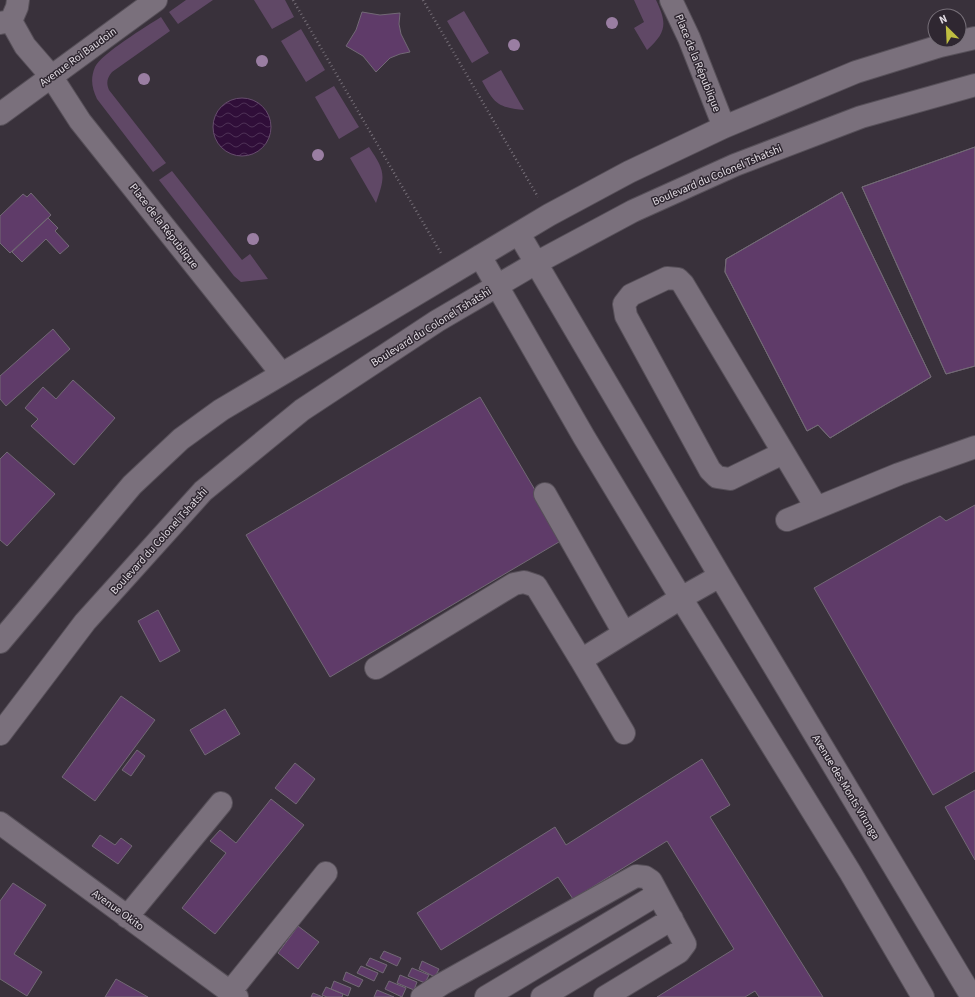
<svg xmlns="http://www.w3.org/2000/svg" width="975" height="997" viewBox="0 0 975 997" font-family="'Source Sans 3',sans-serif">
  <defs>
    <pattern id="water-waves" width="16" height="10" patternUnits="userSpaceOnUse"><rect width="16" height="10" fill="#300e39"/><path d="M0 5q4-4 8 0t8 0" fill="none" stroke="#4e3156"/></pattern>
  </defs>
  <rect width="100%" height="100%" fill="#39313b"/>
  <path fill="#604866" d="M186,0H213L178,24L169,12Z
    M254,0H285L294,17L272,29Z
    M634,0H656C667,23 667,32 647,50L634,28L644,22Z
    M464,11L489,53L472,63L447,21Z
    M161,17L170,31L112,72C107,78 106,83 109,90L166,163L153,172L97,99C92,88 90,79 95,67C101,54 147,26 161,17Z
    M301,29L325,70L306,82L281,41Z
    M501,70L524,110C497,107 495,104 482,81Z
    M334,86L359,127L339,139L315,97Z
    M369,147C385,171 386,175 376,203L350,158Z
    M172,171L242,260L250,254L268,279L241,282L234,276L159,180Z"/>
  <path fill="url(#water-waves)" stroke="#664c6d" d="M213 127a29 29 0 1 1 58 0a29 29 0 1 1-58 0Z"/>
  <path fill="#5f3b69" stroke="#726975" d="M362,12L380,15L400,13L399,24L401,34L410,52L400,54L390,58L376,72L363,56L346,46L356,30Z
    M975,147V366L946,374L862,187Z
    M975,147V366L946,374L862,187Z
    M842,192L931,377L830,438L818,425L807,431L725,272L726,259Z
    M842,192L931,377L830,438L818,425L807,431L725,272L726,259Z
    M31,193L51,215L10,253L0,243V216L23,194L27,197Z
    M48,218L58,228L55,231L69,246L60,254L46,239L22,262L12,252Z
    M53,329L70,349L6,406L0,399V376Z
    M73,380L115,418L74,465L31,426L38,419L25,408L43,387L56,399Z
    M480,397L564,539L330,677L246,535Z
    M7,452L55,494L7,546L0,540V459Z
    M975,505V771L933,795L814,588L940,516L946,521Z
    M158,610L180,651L160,662L138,621Z
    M121,696L155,720L95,801L62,777Z
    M225,709L240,734L205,755L190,730Z
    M137,750L145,756L131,776L122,770Z
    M702,759L730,805L710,817L823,997H759L755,991L745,997H657L734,949L667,841L573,899L558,877L441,950L417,913L555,827L566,845Z
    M295,763L315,779L296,804L275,788Z
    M975,790V860L945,807Z
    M271,799L304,825L215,934L182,908L226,853L210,841L220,830L236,843Z
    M100,835L115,845L121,838L132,846L118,864L92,846Z
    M13,883L46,905L14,954L42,972L27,996L0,979V901Z
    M298,926L319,942L298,969L278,953Z
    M384,951L401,958L397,966L380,958Z
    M370,958L387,965L383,973L366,965Z
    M422,961L439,969L435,977L419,969Z
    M361,966L378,973L374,981L357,973Z
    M412,968L429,975L425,983L408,976Z
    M346,972L363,980L359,987L343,980Z
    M400,975L417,982L414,990L397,983Z
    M116,979L148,997H105Z
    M334,981L351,988L348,996L331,989Z
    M389,981L406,988L402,997L385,989Z
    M326,987L343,994L342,997H327L322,995Z
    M377,990L394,997H374Z
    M313,993L323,997H311Z"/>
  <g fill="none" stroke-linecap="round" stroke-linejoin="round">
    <g stroke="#575059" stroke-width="24">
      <path id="minor" d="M671,0L689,38L724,127
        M11,21L17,7L18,0
        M0,23L11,21L25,46L51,76L80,121L281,373
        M0,114L156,0
        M519,234L720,576L972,997
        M480,256L584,437L681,598L850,872L923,997
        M783,453L730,479L717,477L710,470L626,316L624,304L631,295L667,278L678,279L683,284L816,507
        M545,494L624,633
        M787,520L899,474L975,447
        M0,642L132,485L181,439L221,410L373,320L549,215L629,172L724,127L856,72L940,46L975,38
        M581,660L624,733
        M376,668L514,584L524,582L536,586L581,660L681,598L720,576
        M0,734L85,622L203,491L302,410L437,321L536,263L633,211L735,165L861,117L975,85
        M0,823L237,997
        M127,917L221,803
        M230,992L326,873
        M422,997L442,984L636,876L645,877L651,881L685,944L679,952L605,997
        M486,997L658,894
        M542,997L672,919"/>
    </g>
    <path stroke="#766f78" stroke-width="2.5" stroke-dasharray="1 3" stroke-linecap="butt" d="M293,0L442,255
      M423,0L538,197"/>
    <use href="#minor" stroke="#7a707c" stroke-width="22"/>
  </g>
  <g fill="#9a7ea2">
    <circle cx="612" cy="23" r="6"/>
    <circle cx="514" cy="45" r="6"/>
    <circle cx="262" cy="61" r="6"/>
    <circle cx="144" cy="79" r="6"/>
    <circle cx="318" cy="155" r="6"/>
    <circle cx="253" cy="239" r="6"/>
  </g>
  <g text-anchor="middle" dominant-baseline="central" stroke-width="3" stroke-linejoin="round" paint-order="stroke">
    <g font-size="11" fill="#e4dee5" stroke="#2f2731">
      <text transform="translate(78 57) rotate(-36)">Avenue Roi Baudoin</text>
      <text transform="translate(698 63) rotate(68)">Place de la République</text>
      <text transform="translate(717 175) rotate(-23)">Boulevard du Colonel Tshatshi</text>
      <text transform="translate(164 226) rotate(52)">Place de la République</text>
      <text transform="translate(431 327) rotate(-32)">Boulevard du Colonel Tshatshi</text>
      <text transform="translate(159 541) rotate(-48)">Boulevard du Colonel Tshatshi</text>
      <text transform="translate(846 787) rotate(59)">Avenue des Monts Virunga</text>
      <text transform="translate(118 910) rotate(36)">Avenue Okito</text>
    </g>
  </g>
  <g transform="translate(947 28) rotate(336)"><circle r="19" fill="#2f2731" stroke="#777079"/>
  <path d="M0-3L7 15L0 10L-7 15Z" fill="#bfbe41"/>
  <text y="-6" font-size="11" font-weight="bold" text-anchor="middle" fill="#e4dee5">N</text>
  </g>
</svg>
